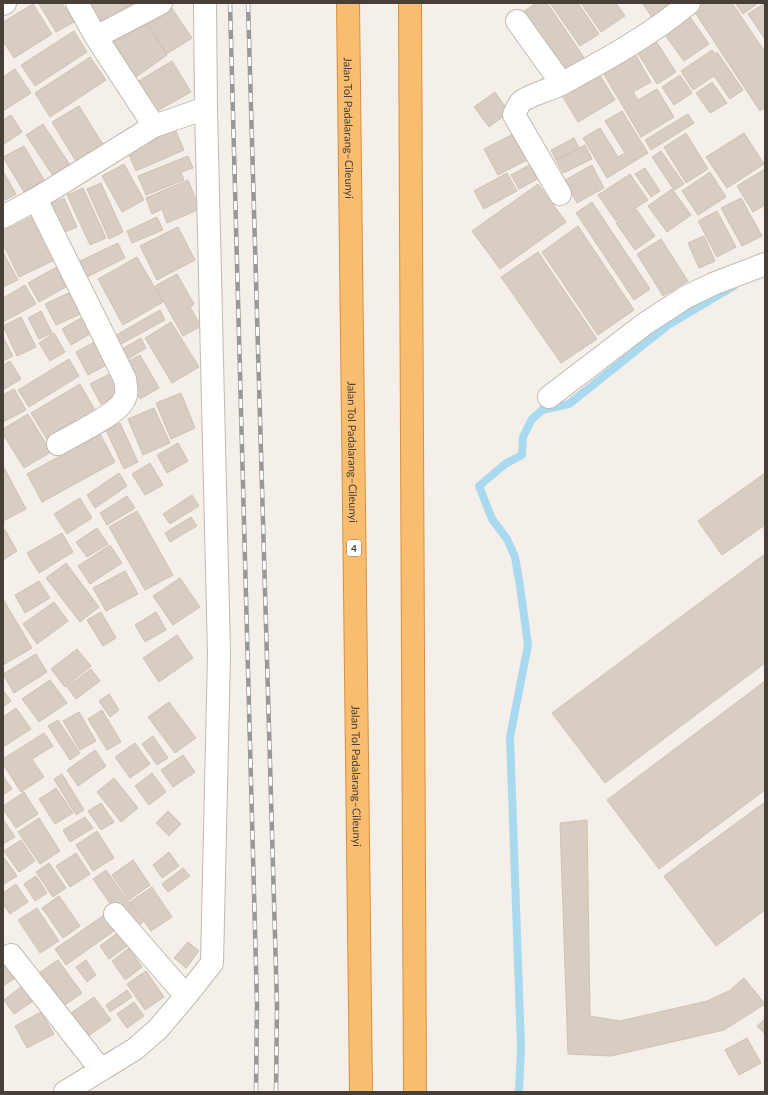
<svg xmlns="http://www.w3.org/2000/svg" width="768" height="1095" viewBox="0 0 768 1095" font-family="Lato,sans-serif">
  <rect width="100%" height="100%" fill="#f4f0e9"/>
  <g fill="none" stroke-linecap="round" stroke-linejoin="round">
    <path stroke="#a8d9ee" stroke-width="8" d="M519,1092L521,1047L510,737L528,645L520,586L515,557L507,539L492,519L479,486L505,464L522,455L523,437L532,419L542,410L569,404L668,325L734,286"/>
  </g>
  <path fill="#d8cdc2" stroke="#d0c1b2" d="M40,3H62L74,22L56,32L39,4Z
    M89,3H133L101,23Z
    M536,3H547L585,59L561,75L519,15Z
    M550,3H578L599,34L580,46Z
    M581,3H616L625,16L601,32Z
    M642,3H673L652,17Z
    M699,3H732L765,52V107L760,111L692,8Z
    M735,3H758L743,14Z
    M765,3V39L748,14Z
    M33,4L52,34L14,58L3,41V22Z
    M169,4L192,38L167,54L145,20Z
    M688,14L709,44L684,61L662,31Z
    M144,21L167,55L129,82L105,48Z
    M74,31L87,52L35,86L21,65Z
    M652,35L676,72L657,84L634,47Z
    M712,50L715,54L717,52L743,90L730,99L714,76L693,90L681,71Z
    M634,52L651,82L633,92L638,100L657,89L674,117L641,137L602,71Z
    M90,57L106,80L50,117L35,93Z
    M172,61L191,92L150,115L132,85Z
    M15,69L31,93L3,111V77Z
    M598,72L615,100L578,122L561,94Z
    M680,75L692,93L674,105L662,87Z
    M712,82L727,103L710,113L696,93Z
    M495,92L509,112L489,127L474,107Z
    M79,106L104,146L77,163L52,122Z
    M622,111L648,153L607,178L583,138L600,128L618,157L625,153L605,121Z
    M688,114L694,123L651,150L645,140Z
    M11,115L22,132L3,145V120Z
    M43,124L70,165L53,176L26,135Z
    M174,127L184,150L136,171L126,148Z
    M515,133L529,159L498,175L484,149Z
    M686,133L708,169L686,183L664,147Z
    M744,133L764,164L727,188L706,157Z
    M574,138L579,148L556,160L551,150Z
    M585,145L592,159L563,173L556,160Z
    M24,146L44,180L24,192L3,157Z
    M661,151L684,184L674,190L652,157Z
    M188,156L193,168L181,172L184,180L146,195L138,176Z
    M533,163L541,177L519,189L511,175Z
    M124,164L144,200L122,212L102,176Z
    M592,165L604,188L577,203L565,180Z
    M645,168L660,191L651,197L635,174Z
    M765,169V205L753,212L737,186Z
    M3,171L16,194L3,201Z
    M710,172L726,197L698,215L682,191Z
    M507,173L517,191L484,209L474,191Z
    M630,174L648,200L616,221L598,195Z
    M188,180L200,209L167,223L162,209L152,214L146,198Z
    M101,183L123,232L109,239L87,189Z
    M538,184L566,222L500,269L472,231Z
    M83,188L106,238L90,245L67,195Z
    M672,189L691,215L667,232L648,206Z
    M64,198L77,227L58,235L45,206Z
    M741,198L762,236L742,246L721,208Z
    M592,202L650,289L634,300L576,213Z
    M636,209L655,236L635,250L616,223Z
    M717,211L736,247L717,257L698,221Z
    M35,215L57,259L19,277L3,244V231Z
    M157,217L163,230L132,243L127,231Z
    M578,226L634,310L598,335L542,252Z
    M178,227L195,260L157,280L140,246Z
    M704,236L715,261L699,268L688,243Z
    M661,239L688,281L663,296L637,254Z
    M118,243L125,258L85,278L78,262Z
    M3,252L18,280L3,287Z
    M538,252L597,339L561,363L501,277Z
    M137,257L163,302L123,325L98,279Z
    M62,264L73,283L39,302L28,283Z
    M177,274L194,304L190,307L201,326L183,336L155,286Z
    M25,285L36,304L3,322V298Z
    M75,290L85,312L56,325L45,304Z
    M160,310L165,320L116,347L111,338Z
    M41,311L52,333L39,339L28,318Z
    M86,315L95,331L71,345L62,329Z
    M21,317L36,347L17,356L3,326Z
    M171,322L199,367L172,383L145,338Z
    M54,333L65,352L50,361L39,343Z
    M3,337L13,356L3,361Z
    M141,338L146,348L123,362L117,352Z
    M100,339L112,362L88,375L76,352Z
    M140,355L159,388L140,399L121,365Z
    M69,359L79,376L29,407L18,390Z
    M10,361L21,379L3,390V365Z
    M113,372L124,393L101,404L90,384Z
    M80,384L96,412L48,441L31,413Z
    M14,389L26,410L3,422V395Z
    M181,393L195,428L171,439L156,403Z
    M154,408L170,443L143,455L128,419Z
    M28,414L51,452L24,468L3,434V429Z
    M120,423L138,462L124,469L106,430Z
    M100,434L115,462L42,502L27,474Z
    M178,443L188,461L167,473L157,455Z
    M150,463L163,485L145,495L132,474Z
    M3,466L26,509L3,521Z
    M119,473L127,486L95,508L87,495Z
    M765,473V525L722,555L698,521Z
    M192,495L199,506L170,524L163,514Z
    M127,496L135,508L107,525L100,513Z
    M80,498L92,518L67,534L54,514Z
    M137,511L173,575L145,590L109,527Z
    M191,517L197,526L170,542L165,533Z
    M97,528L108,544L87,557L76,542Z
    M5,530L17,551L3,560V531Z
    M62,533L73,552L39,573L27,553Z
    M110,545L122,563L90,584L78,566Z
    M765,554V663L605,783L552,713Z
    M66,563L99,607L80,622L46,578Z
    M125,571L138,594L106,611L93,588Z
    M180,578L200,607L173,625L153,596Z
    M39,581L50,598L25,613L15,595Z
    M3,599L32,648L3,665Z
    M54,602L68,621L37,644L23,624Z
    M101,612L116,638L103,646L87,620Z
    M156,612L166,630L145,642L135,625Z
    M177,635L193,658L159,682L143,658Z
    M77,649L91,666L65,687L51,669Z
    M36,654L47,672L14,693L3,674Z
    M91,669L100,681L76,699L67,687Z
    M50,680L67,703L39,722L22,699Z
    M765,681V790L659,869L607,800Z
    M3,690L11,701L3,707Z
    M109,694L119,710L110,717L99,701Z
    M169,702L196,738L175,753L148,717Z
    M16,708L31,729L3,747V717Z
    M102,710L121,742L107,750L88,719Z
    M79,712L96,741L80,750L63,721Z
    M58,720L80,753L70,760L48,726Z
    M44,733L53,746L32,759L44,777L21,792L3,764V759Z
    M153,736L168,758L157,765L142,744Z
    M135,743L150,764L130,778L115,757Z
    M95,750L106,766L78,786L67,770Z
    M183,755L195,772L173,787L161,770Z
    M152,773L166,792L149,805L135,786Z
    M62,774L84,810L76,815L54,779Z
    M3,776L12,789L3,795Z
    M114,778L138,808L121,822L97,792Z
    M56,788L73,813L55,824L39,799Z
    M24,792L38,814L16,828L3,809V806Z
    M765,802V910L716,946L664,876Z
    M101,803L114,822L101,830L88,811Z
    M168,811L181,824L169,836L156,823Z
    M85,817L93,828L70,842L63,830Z
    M39,818L60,851L40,864L18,832Z
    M3,819L15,837L3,844Z
    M587,820L590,1016L620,1021L707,1001L729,991L744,978L765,1004L724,1030L611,1056L568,1054L560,823Z
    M97,831L114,858L93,871L76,845Z
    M21,840L35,861L19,872L4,851Z
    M169,852L179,866L162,878L153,865Z
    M76,853L90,874L70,887L56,866Z
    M3,856L17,876L4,884L3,882Z
    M133,860L150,885L129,900L112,875Z
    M49,863L66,888L53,897L36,872Z
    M183,868L190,876L168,892L162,884Z
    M106,870L143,922L130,932L93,879Z
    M36,876L47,893L35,901L24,884Z
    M16,884L28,902L10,914L3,904V893Z
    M152,887L172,917L151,931L130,902Z
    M59,896L80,926L63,938L42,908Z
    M37,908L59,941L40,953L18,920Z
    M107,913L118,928L66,965L55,949Z
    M120,931L130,944L109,959L100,946Z
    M188,942L199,951L186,968L174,958Z
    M129,948L142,967L125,980L112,961Z
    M58,960L82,993L62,1007L39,973Z
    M86,960L96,975L87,982L76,967Z
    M4,961L15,978L3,986V962Z
    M146,971L164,997L145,1010L127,984Z
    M22,986L33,1001L14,1014L4,1000Z
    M127,990L132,997L110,1012L106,1005Z
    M94,997L111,1020L84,1039L68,1015Z
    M134,1002L144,1016L127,1028L117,1014Z
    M41,1012L54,1034L27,1048L15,1026Z
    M765,1019V1034L757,1026Z
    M747,1038L761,1063L739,1075L725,1050Z"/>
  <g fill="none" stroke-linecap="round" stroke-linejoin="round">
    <g stroke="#c2b9af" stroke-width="24">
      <path id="street" d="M77,3L96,37L154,126
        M3,4L5,3
        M517,21L562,84
        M96,37L161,3
        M560,194L514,115C516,110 518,105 521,102C529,95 553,89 563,83C607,59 651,35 689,3
        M36,199L125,379C126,387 128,393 124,400C117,415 73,435 58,444
        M3,217L36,199L154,126L206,108
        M549,397L646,323L686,297L713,284L765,264
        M115,914L186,996
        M11,955L101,1070
        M65,1092L135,1049L158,1029L186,996L212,963L219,654L206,108L205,3"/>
    </g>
    <g stroke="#d9903e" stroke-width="24">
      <g id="highway">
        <path id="s1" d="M348,3L361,1092"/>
        <path d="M410,3L415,1092"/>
      </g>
    </g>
    <use href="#street" stroke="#fff" stroke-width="22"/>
    <use href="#highway" stroke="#f9bd6f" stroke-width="22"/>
    <g stroke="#989898" stroke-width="4.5">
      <path id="rail" d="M230,3L257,1004L256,1092
        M248,3L277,1005L276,1092"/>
    </g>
    <use href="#rail" stroke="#fff" stroke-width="3" stroke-dasharray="9" stroke-linecap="butt"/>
  </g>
  <g text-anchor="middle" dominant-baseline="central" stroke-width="3.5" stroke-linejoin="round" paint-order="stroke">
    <rect fill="#fff" stroke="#7f7974" stroke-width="1" x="347" y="540" width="14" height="16" rx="3"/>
    <g font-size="10" font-weight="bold" fill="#484038">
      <text x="354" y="548">4</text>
    </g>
    <g font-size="11" fill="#484038" stroke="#fff">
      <text stroke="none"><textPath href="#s1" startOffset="125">Jalan Tol Padalarang–Cileunyi</textPath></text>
      <text stroke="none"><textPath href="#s1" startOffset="449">Jalan Tol Padalarang–Cileunyi</textPath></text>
      <text stroke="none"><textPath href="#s1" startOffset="773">Jalan Tol Padalarang–Cileunyi</textPath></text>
    </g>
  </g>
  <rect width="768" height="1095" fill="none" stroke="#484038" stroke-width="8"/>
</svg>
